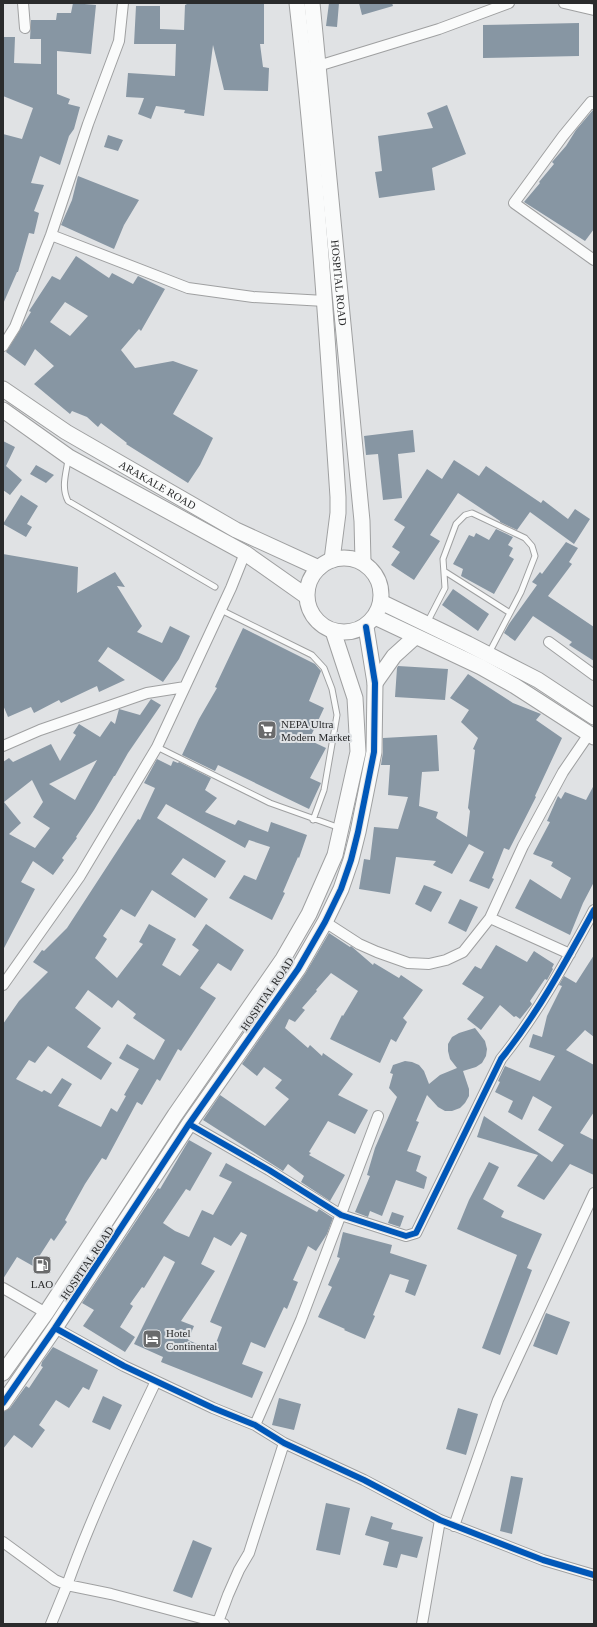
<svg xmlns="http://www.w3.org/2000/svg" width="597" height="1627" viewBox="0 0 597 1627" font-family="Georgia,serif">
  <rect width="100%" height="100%" fill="#e0e2e4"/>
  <path fill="#8796a3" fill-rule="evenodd" d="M73,3L96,5L91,54L57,51V94L70,99L68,104L80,107L74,129L69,136L60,165L40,156L31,183L44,185L34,211L39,213L34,234L29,233L18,272H17L3,304V134L22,139L33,108L3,96V37H15L14,63L41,64V39H30L31,20H56L57,13H71Z
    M189,3H264V44H260L263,67L269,68L268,91L224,90L213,45L204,116L184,113L185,110L156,106L151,119L138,114L144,98L126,97L128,73L175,76L176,44H134L136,6H160V29L184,30L185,5Z
    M329,3H339L337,27L326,26Z
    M359,3H392L393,6L362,15Z
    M579,23V56L483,58V25Z
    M447,105L466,154L432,168L435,190L379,198L375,172L382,171L378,136L433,128L427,113Z
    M593,110H594V229L585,241L524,202L540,183L539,182L554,164L552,162L566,146L576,130Z
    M108,135L123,140L118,151L104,147Z
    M78,176L139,200L124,225L114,249L61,225L72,200Z
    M76,256L109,278L112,273L133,284L138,276L165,289L141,331L139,329L121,350L135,368L173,361L198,370L173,414L213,438L200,465L188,483L126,444L127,443L101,423L98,427L87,417L72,411L70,414L34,384L54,366L35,349L25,366L6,352L31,312L29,311L52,276L60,280ZM65,302L88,316L70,336L50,322Z
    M413,430L415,452L398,454L402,498L383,500L378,454L366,455L364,436Z
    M3,441L15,447L6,466L22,480L10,495L3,490Z
    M454,460L479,476L486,466L541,503L543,500L568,519L575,509L590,519L574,544L530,512L517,530L500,522V521L458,493L430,535L440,541L414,580L391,565L400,552L392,547L405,527L394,520L427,469L442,479Z
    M36,465L54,475L46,483L30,474Z
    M21,495L38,506L27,524L32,527L26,537L3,524Z
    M496,529L513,537L508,545L513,548L509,556L514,559L494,594L461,576L463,569L453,564L469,535L474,537L476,533L489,540Z
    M566,542L578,548L569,562L572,564L548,596L594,627V661L569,645L572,642L533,616L515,641L504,633L509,624L537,585L532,582L540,572L542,574Z
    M3,554L78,567L77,593L115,572L125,587L117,586L142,626L137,632L162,643L170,626L190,636L179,659L163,682L108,647L98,661L125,680L99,692L97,686L61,703L59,700L34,713L31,707L8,717L3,705Z
    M453,589L489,614L478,631L442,605Z
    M243,628L315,664L321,671L309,701L324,708L309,740L326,748L310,778L321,783L309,809L218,765L215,771L182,755L199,719L217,688L215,687Z
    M398,666L448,669L445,700L395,697L397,668Z
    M468,674L513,703L541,714L536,720L562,738L535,796L536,797L509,850L504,848L492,878L494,879L489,889L469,881L484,852L469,844L452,874L433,865L436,861L396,857L390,894L359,889L364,859L370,860L374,827L398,829L408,797L388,795L390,765H381L383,752V738L437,735L439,771L422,772L419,806L438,812L436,818L467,837L470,811L468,808L475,750L473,749L478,738L461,722L469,710L450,698Z
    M151,699L161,705L128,753L115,776H114L94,810L76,837L77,838L62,858L64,860L53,875L33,861L21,882L35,889L3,950V762L9,758L13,762L51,744L60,761L76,735L73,733L79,724L100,737L111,721L115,724L119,709L140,715ZM97,760L75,800L49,784ZM32,780L43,802L33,817L50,828L35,848L9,834L21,823L4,802Z
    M157,759L171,766L173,761L178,763L179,762L211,778L205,790L217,798L205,812L235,825L238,820L268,832L271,822L307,835L299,858L298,857L283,892L285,893L272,920L229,898L244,875L256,880L270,847L249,840L245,848L166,804L157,818L226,861L215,878L183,858L171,874L208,899L195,918L152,890L135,917L121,909L103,936L107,939L95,958L117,978L143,944L139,942L149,924L176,939L162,965L180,976L199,950L192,945L206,924L244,950L231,971L218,963L200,988L216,998L181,1051L178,1049L160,1081L157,1079L142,1105L137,1102L106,1160L102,1158L85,1184L65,1220L67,1222L54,1241L51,1238L33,1266L17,1257L3,1279V1024L19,1001L48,972L33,962L42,950L44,951L67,928L138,819L140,820L155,788L144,783ZM88,990L112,1008L118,1000L136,1014L133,1018L165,1040L154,1060L127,1044L119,1058L139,1069L124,1095L126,1096L117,1112L111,1108L101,1127L58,1106L72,1084L62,1078L51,1094L44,1090L42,1092L16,1079L29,1060L35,1063L48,1046L101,1080L112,1063L87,1047L101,1028L75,1008Z
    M594,785V882L583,903L570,935L515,908L530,879L561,899L571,878L551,866L553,862L533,854L550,822L547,821L558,796L561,799L565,792L586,800Z
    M424,885L442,892L431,912L415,904Z
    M460,899L478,907L466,932L448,923Z
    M329,933L350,947L351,946L373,965L374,963L399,978L401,975L423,990L403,1018L407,1022L396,1042L391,1039L380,1063L330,1039L342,1015L343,1016L358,991L331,973L316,990L317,991L302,1008L305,1010L295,1022L289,1019L285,1028L308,1048L310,1045L322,1056L323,1053L353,1074L338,1095L368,1110L355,1134L328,1121L309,1152L311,1153L309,1155L345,1175L330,1201L301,1182L304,1176L288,1164L283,1171L203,1120L220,1095L265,1126L289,1099L275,1088L282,1080L264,1067L257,1076L242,1064L305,974Z
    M496,945L527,962L534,951L554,964L552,968L553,969L547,980L545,979L530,1001L532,1004L520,1019L516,1016L514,1017L500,1005L481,1030L467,1019L484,997L462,984L475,966L481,969Z
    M594,955V1037L585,1030L566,1050L594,1065V1112L580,1133L594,1140V1175L570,1164L544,1200L517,1186L538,1155L477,1137L484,1116L539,1153L538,1154L539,1153L552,1162L564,1145L538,1130L552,1107L533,1096L522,1120L508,1112L513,1101L495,1092L500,1082L498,1081L505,1066L540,1081L555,1056L529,1047L533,1034L542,1037L547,1016L562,986L559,985L564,976L576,983Z
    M475,1028L485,1041L487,1049L486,1056L482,1063L476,1067L463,1071L469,1089V1096L465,1103L460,1108L452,1111H445L438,1107L427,1095L416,1121L419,1122L407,1151L421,1156L416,1171L427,1177L424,1189L396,1180L382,1216L370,1211L368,1217L355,1212L370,1176L367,1175L375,1148L397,1097L389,1088L393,1074L390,1073L393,1065L405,1061L412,1062L419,1065L424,1071L429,1084L440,1075L457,1068L450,1059L448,1051V1044L452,1037L459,1033Z
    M189,1140L212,1153L190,1191L186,1189L163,1223L175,1231L189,1237L202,1210L213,1215L232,1182L219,1176L226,1163L317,1212L319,1209L333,1218L327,1234L316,1251L308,1246L293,1280L298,1282L287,1309L284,1307L265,1348L251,1342L242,1364L263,1372L252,1398L161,1362L163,1357L134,1344L175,1262L164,1256L144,1288L142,1287L130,1304L133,1306L120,1327L135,1337L125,1352L83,1326L94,1310L82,1303L158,1188L160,1189ZM241,1232L247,1235L210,1322L222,1327L213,1351L188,1340L194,1326L181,1321L215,1271L201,1264L214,1237L231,1246Z
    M489,1162L499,1167L483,1199L504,1211L501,1217L542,1234L527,1268L532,1270L500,1355L482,1348L517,1255L457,1229L469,1200Z
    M392,1212L404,1216L400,1227L388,1223Z
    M343,1232L392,1245L390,1253L427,1265L415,1296L405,1292L409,1280L390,1274L373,1315L375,1316L365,1339L344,1330L345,1329L318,1317L332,1287L328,1285L340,1258L337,1257Z
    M546,1313L570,1322L557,1355L533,1346Z
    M53,1347L98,1370L89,1390L83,1387L69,1408L56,1400L39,1425L45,1430L32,1448L14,1435L3,1449V1412L10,1408L26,1386L29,1388L43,1367L41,1366L42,1362Z
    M103,1396L122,1405L110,1430L92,1422Z
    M279,1398L301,1404L294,1430L272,1425Z
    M458,1408L478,1414L466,1455L446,1449Z
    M511,1476L523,1478L512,1534L500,1531Z
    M326,1503L350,1508L340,1555L316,1550Z
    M371,1516L393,1523L391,1529L423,1537L417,1558L401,1554L397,1568L383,1565L389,1542L365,1535Z
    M193,1540L212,1548L192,1598L173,1591Z"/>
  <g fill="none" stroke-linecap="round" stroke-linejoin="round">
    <g stroke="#9fa0a1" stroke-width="7">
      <path id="lane" d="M68,460C66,474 61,487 68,501L215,587
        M444,571L510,613
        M221,610L312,655L324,668L332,689L337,715L324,790L313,820
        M427,623L445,588L443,559L456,524L465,515L472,513L525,538L532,546L535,556L521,592L489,653
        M157,747L270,803L340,828"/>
    </g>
    <g stroke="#9fa0a1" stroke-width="12">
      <path id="street" d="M23,3L25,28
        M564,3L594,10
        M318,66L439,29L509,3
        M594,104L591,102L563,136L514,203L594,260
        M51,235L188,288L253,297L325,301
        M3,346L15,327L51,235L88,124L119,41L123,3
        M549,642L594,675
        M3,746L40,730L147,693L185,687
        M490,918L570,954
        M325,922L359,944L377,952L408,963L429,964L446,960L463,952L490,918L523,846L563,772L589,734
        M3,985L80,876L157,747L231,588L245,553
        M189,1124L269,1170L341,1215L406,1236L416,1233L501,1059C538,1013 566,961 594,910
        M3,1288L46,1313
        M55,1328L124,1366L213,1408L255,1425L284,1443L364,1480L440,1520L543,1560L594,1575
        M255,1425L301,1320L378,1116
        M454,1526L498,1400L594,1193
        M3,1542L55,1580L67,1585C92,1515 124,1448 156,1381
        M218,1622L228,1595L239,1570L249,1553L284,1443
        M51,1624L67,1585L111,1594L224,1624
        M422,1624L440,1520"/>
    </g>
    <g stroke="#9fa0a1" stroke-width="17">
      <g id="secondary">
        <path d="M297,3C316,167 327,332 338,497V513L332,560"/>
        <path id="s1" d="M312,3L362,521L363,562"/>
        <path id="s2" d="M3,389L66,432L236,530L319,568"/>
        <path d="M3,410L69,457L245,553L306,596"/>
        <circle cx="344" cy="595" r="37"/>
        <path d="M381,602L468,644L538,680L594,717"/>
        <path d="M375,617L481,667L515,686L594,737"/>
        <path d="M375,683L394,656L415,637"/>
        <path d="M3,1373L46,1313L175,1115L283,959L309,914L335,855L358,752L355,698L333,631"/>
        <path d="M3,1403L55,1328L189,1124L298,969L325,922L341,889L351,860L358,832L374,752L375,683L366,627"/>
      </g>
    </g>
    <use href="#lane" stroke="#fafbfb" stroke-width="5"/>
    <use href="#street" stroke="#fafbfb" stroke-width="10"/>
    <use href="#secondary" stroke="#fafbfb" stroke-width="15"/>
    <g stroke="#dfe2e5" stroke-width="8">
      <path id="cycleway" d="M189,1124L269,1170L341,1215L406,1236L416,1233L501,1059C538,1013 566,961 594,910
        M55,1328L124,1366L213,1408L255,1425L284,1443L364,1480L440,1520L543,1560L594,1575
        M3,1403L55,1328L189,1124L298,969L325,922L341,889L351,860L358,832L374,752L375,683L366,627"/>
    </g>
    <use href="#cycleway" stroke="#0057b8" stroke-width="6"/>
  </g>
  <defs>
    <g id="supermarket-square" transform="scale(1)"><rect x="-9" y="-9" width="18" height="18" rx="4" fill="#6a6b6c" stroke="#dfe2e5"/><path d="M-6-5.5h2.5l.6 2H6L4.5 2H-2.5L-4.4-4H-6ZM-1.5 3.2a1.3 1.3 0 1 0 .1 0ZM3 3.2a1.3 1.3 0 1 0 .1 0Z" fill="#fff"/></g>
    <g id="fuel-square" transform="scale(1)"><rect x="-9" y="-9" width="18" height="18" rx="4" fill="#6a6b6c" stroke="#dfe2e5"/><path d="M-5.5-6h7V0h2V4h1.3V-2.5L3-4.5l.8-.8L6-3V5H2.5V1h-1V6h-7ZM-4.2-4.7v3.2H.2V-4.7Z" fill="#fff"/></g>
    <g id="hotel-square" transform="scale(1)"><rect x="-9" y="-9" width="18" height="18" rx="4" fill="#6a6b6c" stroke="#dfe2e5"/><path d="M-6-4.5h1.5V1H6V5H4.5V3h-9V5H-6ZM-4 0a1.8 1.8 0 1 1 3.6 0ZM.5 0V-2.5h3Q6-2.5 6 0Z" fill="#fff"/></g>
  </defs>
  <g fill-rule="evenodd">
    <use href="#supermarket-square" x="267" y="730"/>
    <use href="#fuel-square" x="42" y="1265"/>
    <use href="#hotel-square" x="152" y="1339"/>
  </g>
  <g text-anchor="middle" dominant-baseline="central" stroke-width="4" stroke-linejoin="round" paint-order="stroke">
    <g font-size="11" fill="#2a2b2c" stroke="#dfe2e5">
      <text stroke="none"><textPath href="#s1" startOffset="281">HOSPITAL ROAD</textPath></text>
      <text stroke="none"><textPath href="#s2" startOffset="182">ARAKALE ROAD</textPath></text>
      <text transform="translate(267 994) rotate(-56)">HOSPITAL ROAD</text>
      <text transform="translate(87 1263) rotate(-56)">HOSPITAL ROAD</text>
    </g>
    <g font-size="11" fill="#2a2b2c" stroke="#dfe2e5" text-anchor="start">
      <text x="281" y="724">NEPA Ultra<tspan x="281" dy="13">Modern Market</tspan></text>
      <text x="42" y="1284" text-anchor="middle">LAO</text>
      <text x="166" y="1333">Hotel<tspan x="166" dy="13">Continental</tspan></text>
    </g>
  </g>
  <rect width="597" height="1627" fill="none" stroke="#2a2b2c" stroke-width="8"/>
</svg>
